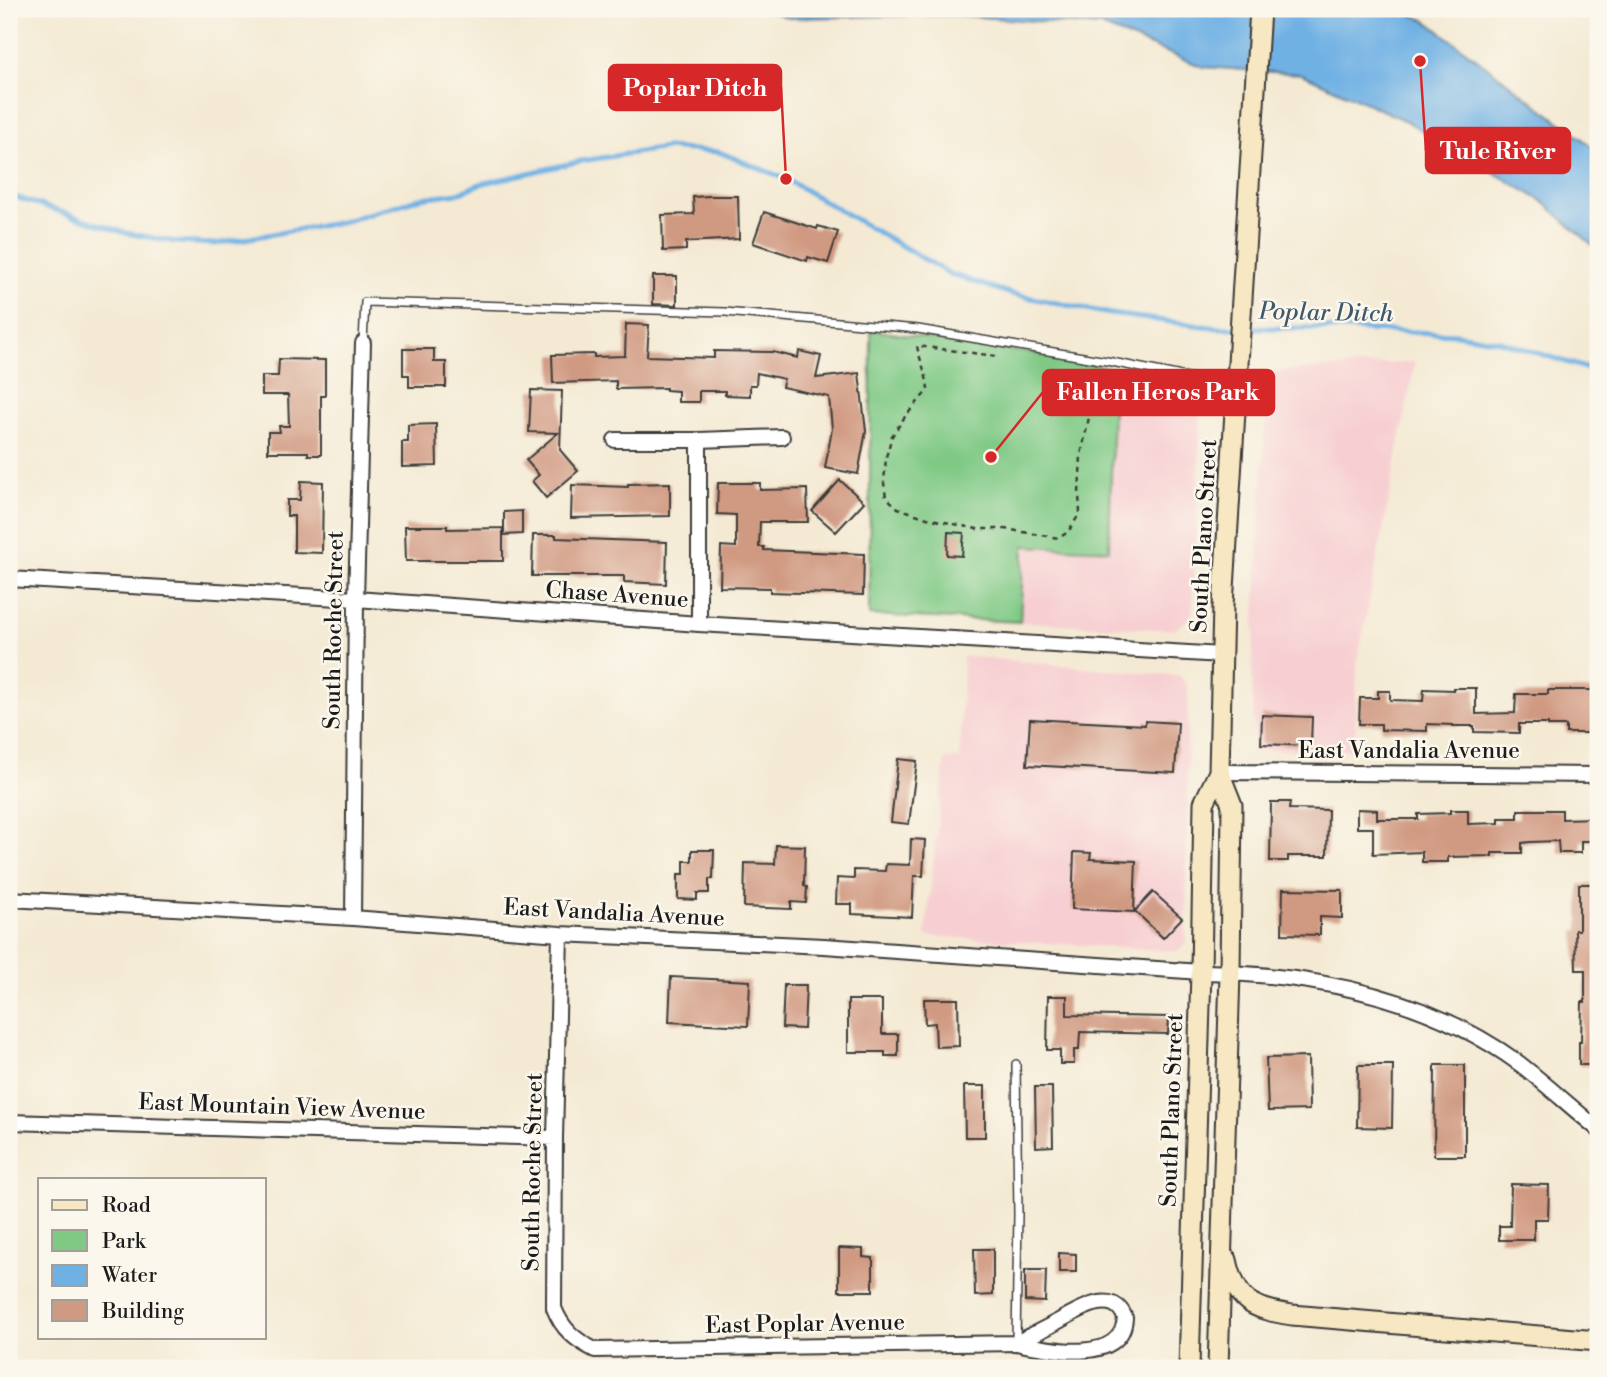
<svg xmlns="http://www.w3.org/2000/svg" width="1607" height="1377" viewBox="0 0 1607 1377" font-family="'Libre Bodoni',serif">
  <rect width="100%" height="100%" fill="#fbf7ec"/>
  <filter id="ink" filterUnits="userSpaceOnUse"><feTurbulence type="fractalNoise" baseFrequency=".0143" numOctaves="2"/><feDisplacementMap in="SourceGraphic" scale="14" xChannelSelector="R" yChannelSelector="G"/><feConvolveMatrix kernelMatrix="1 2 1 2 8 2 1 2 1" color-interpolation-filters="sRGB"/></filter>
  <filter id="wash" filterUnits="userSpaceOnUse"><feTurbulence type="fractalNoise" baseFrequency=".00686" numOctaves="4" result="noise"/><feDisplacementMap in="SourceGraphic" scale="28" xChannelSelector="R" yChannelSelector="G"/><feGaussianBlur stdDeviation="1.57" result="paint"/><feColorMatrix in="noise" values="0 0 0 0 0 0 0 0 0 0 0 0 0 0 0 0 0 1.4 0 .05"/><feComposite in="paint" operator="in"/></filter>
  <g filter="url(#wash)">
    <rect width="100%" height="100%" fill="#f4ead4"/>
    <path fill="#f7cfd2" d="M1415,362L1357,664L1355,750H1255L1252,676L1268,372Z
      M1114,369L1202,390L1192,615L1175,630L1020,622L1024,546L1109,550Z
      M963,656L1180,676L1188,687L1186,944L1178,951L925,936L945,759H960Z"/>
    <path fill="#7fc985" stroke="#4e7250" stroke-width="2" d="M871,330L1053,356L1114,369L1109,550L1024,546L1020,622L869,615Z"/>
    <path fill="#70b1e4" stroke="#466680" stroke-width="2" d="M764,9H1396L1425,20L1598,151V250L1542,201L1406,121L1302,74L1203,67L1101,26L954,15L789,18Z"/>
    <g fill="none" stroke-linecap="round" stroke-linejoin="round">
      <path stroke="#70b1e4" stroke-width="5" d="M9,195L126,233L176,242L215,244L342,222L421,198L458,193L480,184L581,161L666,148L719,152L786,179L950,274L1012,294L1111,314L1218,328H1323L1456,334L1500,341L1598,372"/>
    </g>
    <g id="blocks">
      <path fill="#d09981" d="M710,196H738L739,239L686,242V250L663,251L662,215L694,214L693,197Z
        M764,212L817,229L818,226L838,232L828,263L808,257L807,261L753,243Z
        M653,276H677V305L653,304Z
        M626,324L649,325L647,356L714,358V351L773,352L798,358L799,351L821,356L816,378L859,373L866,431L858,474L825,468L832,429L829,397L782,387L784,379L757,373L756,385H750V396L725,395V391H699V402H678V391L666,390V388L616,389V381L553,383L552,355L594,354V357L625,356Z
        M403,349H434V362H446V387H409V375H403Z
        M279,359L325,360V396H321V455H308V452H268V432H280L279,426H289L288,395H262V376H278Z
        M531,390L562,391L560,450L578,471L546,498L532,481L539,475L526,460L558,433L529,432Z
        M436,424L437,466L402,467V442H408V425Z
        M840,480L864,502L836,532L812,511Z
        M301,481L323,482L322,553L294,552V516H287V500H300Z
        M670,483V516L571,518L572,485L628,487V484Z
        M718,483H760V490L807,489L808,522H760L759,547H764V550L864,554L863,595L770,592V588L720,587L721,546L736,547V515L717,514Z
        M522,511V534L504,535V512Z
        M405,526H447V529L503,528V561H406Z
        M948,532L964,533L962,556L947,555Z
        M533,535H556V538L667,542L666,584L624,582V576H532Z
        M1453,688H1476V714L1515,713L1516,694H1548V690H1598V733H1566V726H1548V724H1519V733L1474,732V726H1453V725L1427,724V731L1381,730V724H1359L1360,698H1378V691H1390V700L1423,701L1424,689L1453,690Z
        M1262,715L1312,717L1311,746L1261,744Z
        M1030,719L1145,725V721L1178,723L1175,773L1027,765Z
        M898,759L917,761L909,824L891,822Z
        M1271,802H1290L1289,809L1328,810L1327,856H1288V861H1270Z
        M1357,809L1377,810V819H1418V814L1450,813V810H1468V824L1499,823V818H1518V810H1562V819L1598,818V841H1581V853H1559L1558,841L1530,842L1522,843V853H1492V856L1448,857V862H1422V852L1373,854V828H1357Z
        M911,839L925,840L923,876H914L912,917L852,914V904H836L837,878L854,879V870L885,871L886,864L910,865Z
        M776,845L805,846L804,886L807,887L806,903L791,902V909L744,907L745,863L775,864Z
        M692,850H714L713,879H709V893H697V900L678,899V874H684V861H692Z
        M1074,852L1091,853L1090,859L1136,861L1134,912L1072,909Z
        M1579,884H1598V1065H1579V1042H1581L1582,1002H1585V970H1576L1575,930H1579Z
        M1283,889L1342,890V918L1320,917V935L1282,934Z
        M1153,892L1182,918L1163,938L1135,911Z
        M671,977L750,981L748,1026L669,1022Z
        M784,985H806L804,1029L782,1028Z
        M1048,996H1067V1015L1169,1017L1168,1034L1080,1032L1079,1050H1074V1064H1060V1050H1047Z
        M924,999H958L959,1046L936,1047L935,1023L925,1024Z
        M848,1000H882V1034H898V1056H885V1052H848Z
        M1308,1057L1309,1110L1268,1111L1266,1058Z
        M1358,1065H1393L1392,1128L1357,1127Z
        M1435,1065H1465V1156H1434Z
        M964,1086H985V1137H965Z
        M1035,1087H1052L1053,1146L1036,1147Z
        M1511,1184L1549,1185L1548,1219H1534V1240H1499V1226H1510Z
        M839,1248L863,1249V1257L873,1258V1291H839Z
        M974,1249H993V1295L975,1296Z
        M1059,1253L1076,1254V1272H1059Z
        M1025,1270H1046L1045,1302L1025,1301Z"/>
    </g>
  </g>
  <g filter="url(#ink)">
    <use href="#blocks" fill-opacity="0" stroke="#3c3b38" stroke-width="2"/>
    <g fill="none" stroke-linecap="round" stroke-linejoin="round">
      <g stroke="#3c3b38" stroke-width="10">
        <path id="lane" d="M363,343L365,302L725,312L918,329L1107,361L1236,387
          M1016,1064L1018,1214L1016,1342"/>
      </g>
      <g stroke="#3c3b38" stroke-width="18">
        <path id="street" d="M615,440H699L782,437
          M9,579L356,599L699,624L1222,655
          M699,624V440
          M1219,772L1598,775
          M9,899L353,918L560,934L824,946L1201,972C1312,974 1429,997 1520,1064C1547,1085 1572,1108 1598,1129
          M353,918L356,599L363,343
          M560,934L555,1138L554,1308C562,1329 575,1340 595,1350L1016,1343C1047,1349 1122,1366 1125,1318C1113,1286 1076,1312 1057,1322C1044,1329 1030,1336 1016,1343
          M9,1122L555,1138"/>
      </g>
      <g stroke="#3c3b38" stroke-width="23">
        <path id="secondary" d="M1227,1260C1236,1302 1252,1309 1292,1315L1598,1341
          M1189,1368L1201,972L1204,803L1219,772
          M1218,1368L1230,973L1232,805L1219,772L1223,605L1260,9"/>
      </g>
      <path stroke="#3c3b38" stroke-width="2.5" stroke-dasharray="5 5" stroke-linecap="butt" d="M996,356L917,346C920,362 927,373 928,390L904,418L892,436L886,457L884,483L886,497L898,508L927,518L977,529H1005L1059,538L1068,532L1080,513L1079,494L1081,455L1092,403L1103,372
        M1082,370L1101,378"/>
      <use href="#lane" stroke="#fff" stroke-width="7"/>
      <use href="#street" stroke="#fff" stroke-width="14"/>
      <use href="#secondary" stroke="#f7e8c3" stroke-width="19"/>
    </g>
  </g>
  <g text-anchor="middle" dominant-baseline="central" stroke-width="5" stroke-linejoin="round" paint-order="stroke">
    <g font-size="23" fill="#1c1c1c" stroke="#fbf7ec">
      <text transform="translate(1204 536) rotate(-87)">South Plano Street</text>
      <text transform="translate(617 595) rotate(4)">Chase Avenue</text>
      <text transform="translate(334 630) rotate(-89)">South Roche Street</text>
      <text x="1409" y="751">East Vandalia Avenue</text>
      <text transform="translate(614 913) rotate(3)">East Vandalia Avenue</text>
      <text transform="translate(282 1107) rotate(2)">East Mountain View Avenue</text>
      <text transform="translate(1172 1110) rotate(-88)">South Plano Street</text>
      <text transform="translate(533 1172) rotate(-89)">South Roche Street</text>
      <text transform="translate(805 1324) rotate(-1)">East Poplar Avenue</text>
    </g>
    <g font-size="24" font-style="italic" fill="#3e586c" stroke="#fbf7ec">
      <text transform="translate(1326 313) rotate(1)">Poplar Ditch</text>
    </g>
  </g>
  <path fill="none" stroke="#d62828" stroke-width="2.5" d="M786 179L781 87M1420 61L1426 151M991 457L1043 392"/>
  <g fill="#d62828" stroke="#fbf7ec" stroke-width="2.5">
    <circle cx="786" cy="179" r="7"/>
    <circle cx="1420" cy="61" r="7"/>
    <circle cx="991" cy="457" r="7"/>
  </g>
  <g fill="#d62828" stroke="#d62828" stroke-width="2.5">
    <rect x="609" y="65" width="172" height="45" rx="7"/>
    <rect x="1426" y="128" width="144" height="45" rx="7"/>
    <rect x="1043" y="370" width="231" height="45" rx="7"/>
  </g>
  <g font-size="24" text-anchor="middle" font-weight="bold" fill="#fff">
    <text x="695" y="96">Poplar Ditch</text>
    <text x="1498" y="159">Tule River</text>
    <text x="1158" y="400">Fallen Heros Park</text>
  </g>
  <rect width="1607" height="1377" fill="none" stroke="#fbf7ec" stroke-width="35"/>
  <rect x="38" y="1178" width="228" height="161" fill="#fbf7ec" stroke="#a29f99" stroke-width="2"/>
  <rect x="52" y="1200" width="35" height="10" fill="#f7e8c3" stroke="#a29f99" stroke-width="2"/>
  <text x="102" y="1212" font-size="21" fill="#1c1c1c">Road</text>
  <rect x="52" y="1230" width="35" height="21" fill="#7fc985" stroke="#a29f99" stroke-width="2"/>
  <text x="102" y="1248" font-size="21" fill="#1c1c1c">Park</text>
  <rect x="52" y="1265" width="35" height="21" fill="#70b1e4" stroke="#a29f99" stroke-width="2"/>
  <text x="102" y="1282" font-size="21" fill="#1c1c1c">Water</text>
  <rect x="52" y="1300" width="35" height="21" fill="#d09981" stroke="#a29f99" stroke-width="2"/>
  <text x="102" y="1318" font-size="21" fill="#1c1c1c">Building</text>
</svg>
